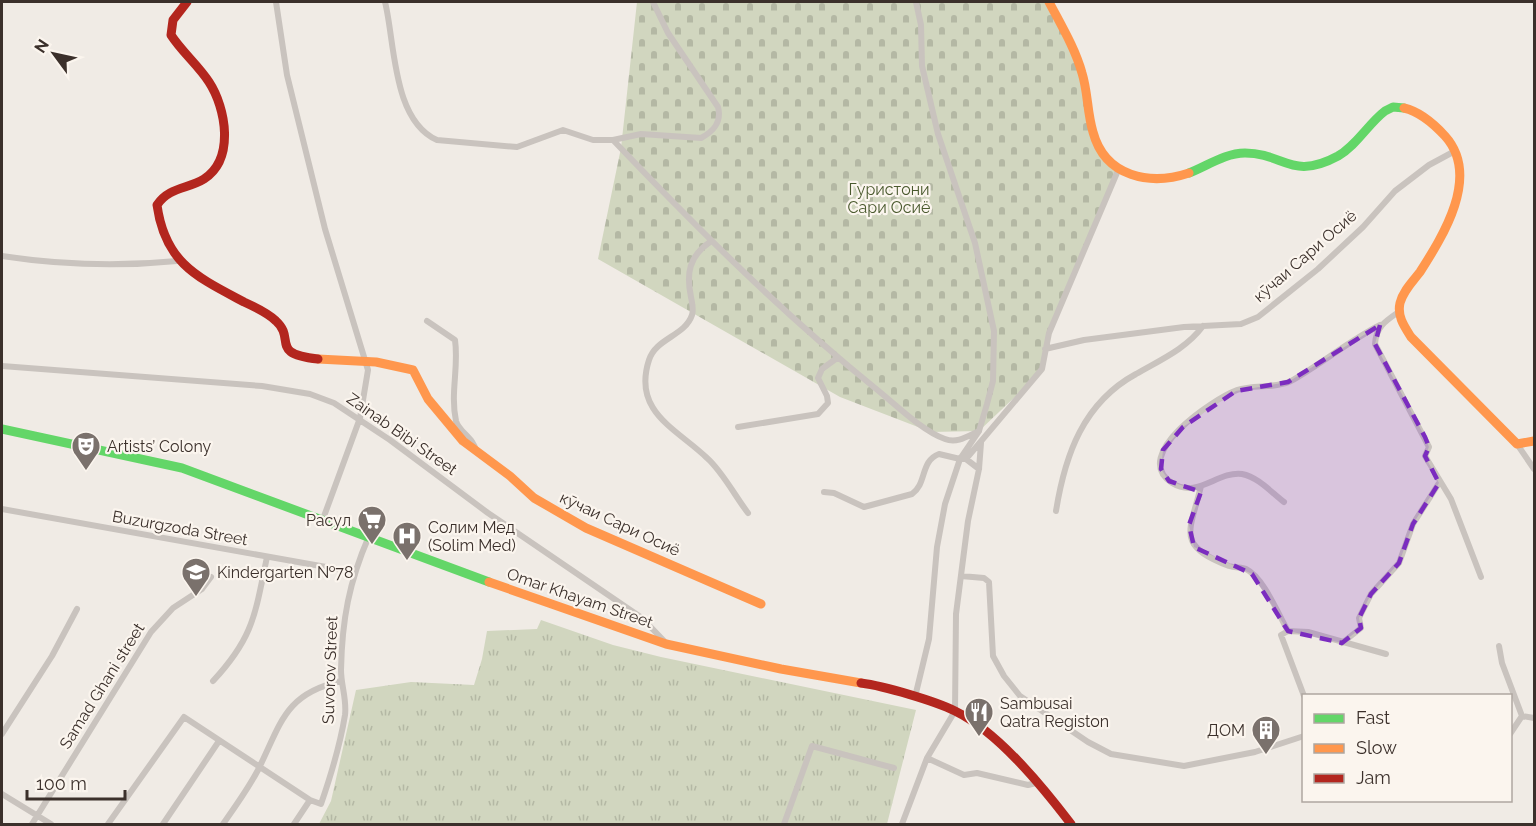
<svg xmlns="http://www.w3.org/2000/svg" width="1536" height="826" viewBox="0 0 1536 826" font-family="Raleway,sans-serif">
  <defs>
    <pattern id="cemetery-stones" width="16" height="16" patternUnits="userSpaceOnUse" patternTransform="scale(1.5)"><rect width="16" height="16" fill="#d1d6bf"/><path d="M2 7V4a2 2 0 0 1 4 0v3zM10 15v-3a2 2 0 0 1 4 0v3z" fill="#b4b8a4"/></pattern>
    <pattern id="park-tufts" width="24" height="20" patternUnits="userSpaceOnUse" patternTransform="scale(1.5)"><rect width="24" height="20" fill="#d1d6bf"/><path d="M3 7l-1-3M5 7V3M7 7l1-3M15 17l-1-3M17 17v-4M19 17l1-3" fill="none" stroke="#b4b8a4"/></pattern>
  </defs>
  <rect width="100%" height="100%" fill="#f0ebe5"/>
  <path fill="url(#cemetery-stones)" d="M637,2H1049L1083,74L1095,142L1119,168L1049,333L1039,374L979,431L931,432L840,397L598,259L621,148Z"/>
  <path fill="url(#park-tufts)" d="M541,620L613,645L661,657L916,710L887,824H319L331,801L356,690L411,682L474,685L482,659L487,631L537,629Z"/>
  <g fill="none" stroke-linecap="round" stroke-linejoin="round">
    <path stroke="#c9c3be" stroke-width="6" d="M276,2L287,75L325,229L368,370L360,418L323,519
      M385,2C395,41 392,120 437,140L517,147L563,130L593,140H613
      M653,2L668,33L718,107C722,122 714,131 701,138L641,134L613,140C696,227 781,312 875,388C894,403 922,431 945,439C957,444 968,436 979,431
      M710,242C689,256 686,274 691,297C692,303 694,309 692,315C685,336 656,338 649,360C632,412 677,429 707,458C722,471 735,496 748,513
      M2,256C61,265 117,267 177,261
      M1400,311C1387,320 1376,326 1375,344L1429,447L1425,456L1451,499L1481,577
      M427,321L455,340C459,367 450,393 456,421C459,432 474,438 476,451
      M1045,349L1084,340L1184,327L1241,324L1258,317L1318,269L1363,227L1395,191L1429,165L1455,151
      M2,366L262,386L310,394L334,403L390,440L488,513L642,618L666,643
      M738,427L818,414L828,403L827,396L818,378L822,369L837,358
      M1517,444L1534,469
      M966,459L1042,369L1049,333L1119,168
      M1201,486C1190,532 1175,545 1229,566C1235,568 1242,567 1246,569C1264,578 1278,614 1288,631L1308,632L1386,654
      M824,492L834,493L864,507L912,494C927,484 920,461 939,454L960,459H966L979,469
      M1284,502C1272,493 1258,477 1242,474C1217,471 1198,499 1172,483C1129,455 1213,399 1237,390C1254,384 1275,389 1291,381C1321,364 1349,341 1380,325
      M2,509L354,572
      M1056,511C1065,455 1083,403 1136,374C1160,360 1186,349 1203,326
      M961,576L984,578L989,582L993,656L1004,676L1020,696L1088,742L1111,754L1184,766L1255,752L1304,736
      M1288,631L1281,635L1304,696
      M1342,643L1361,628L1359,618L1371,594L1399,563L1413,524L1439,483
      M1499,646L1502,663L1522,716
      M213,681C254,637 255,614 267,557
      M915,697L929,639L937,547L945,504L960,459L979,431L987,404L993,381L994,331L975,243L938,134L922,66L921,25L916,2
      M2,734L52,656L77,609
      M1510,734L1522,716L1534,718
      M927,758L964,775L977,773L1028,785L1036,783
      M2,794L51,824
      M32,824L151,632L173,608L202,589L211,577
      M108,824L184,717L310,800L321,804C331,775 340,746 345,715C347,700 341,685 341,670C342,620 349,582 369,536
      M163,824L219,741
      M223,824C235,807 248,789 258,770C281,724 284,694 341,681
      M294,824L310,800
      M784,824L812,746L894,768
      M902,824L927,758L955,711L956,614L968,521L979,469L981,443"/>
    <path stroke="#63d668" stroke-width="9" d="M1189,173C1207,166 1225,153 1245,153C1284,153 1292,181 1338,156C1357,145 1368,124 1385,111L1393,107L1404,108
      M2,429L182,468L489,582"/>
    <path stroke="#ff974d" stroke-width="9" d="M1049,2C1061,25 1075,48 1082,73C1088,92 1087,112 1093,132C1105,177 1150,186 1189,173
      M1404,108C1421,112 1434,124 1445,136C1481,176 1443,236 1420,272C1413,281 1403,291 1400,303C1397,316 1404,326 1411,337L1517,444L1534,441
      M318,359L376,362L413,370L428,399L463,441L510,476L534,498L586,528L761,604
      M489,582L666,644L781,669L861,683"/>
    <path stroke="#b3261e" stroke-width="9" d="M187,2L173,20L171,35C182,52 198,65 209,82C226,108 235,159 204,179C188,189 169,187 157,205C165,263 197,277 244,302C255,307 268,313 276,321C296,339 269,354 318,359
      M861,683C884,686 935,701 955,711C998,732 1042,786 1071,824"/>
  </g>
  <path fill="#7b2cbf" fill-opacity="0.2" stroke="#7b2cbf" stroke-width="4.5" stroke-dasharray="12 8" stroke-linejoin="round" d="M1380,325L1375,344L1425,437L1429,447L1425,456L1439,483L1413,524L1399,563L1371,594L1359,618L1361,628L1342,643L1288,631L1252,574L1194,547L1189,525L1201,492L1169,481L1161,469L1163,450L1183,427L1236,391L1288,382Z"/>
  <defs>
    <g id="theatre-pin" transform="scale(1.5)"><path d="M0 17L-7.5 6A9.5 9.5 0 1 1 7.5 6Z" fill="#7a716c" stroke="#fbf5ee"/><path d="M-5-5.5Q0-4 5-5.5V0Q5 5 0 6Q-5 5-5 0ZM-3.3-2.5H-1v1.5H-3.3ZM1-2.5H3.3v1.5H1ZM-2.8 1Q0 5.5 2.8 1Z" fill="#fff"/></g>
    <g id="supermarket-pin" transform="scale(1.5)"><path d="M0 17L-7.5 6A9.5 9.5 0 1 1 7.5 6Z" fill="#7a716c" stroke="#fbf5ee"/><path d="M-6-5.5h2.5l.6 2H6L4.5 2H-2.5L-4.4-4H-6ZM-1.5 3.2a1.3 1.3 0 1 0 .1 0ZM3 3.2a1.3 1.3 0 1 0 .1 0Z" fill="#fff"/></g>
    <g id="hospital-pin" transform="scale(1.5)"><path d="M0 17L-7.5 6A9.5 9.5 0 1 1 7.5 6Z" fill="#7a716c" stroke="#fbf5ee"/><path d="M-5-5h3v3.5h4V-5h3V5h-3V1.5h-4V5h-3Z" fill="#fff"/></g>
    <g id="school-pin" transform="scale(1.5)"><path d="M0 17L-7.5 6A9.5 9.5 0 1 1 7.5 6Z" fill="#7a716c" stroke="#fbf5ee"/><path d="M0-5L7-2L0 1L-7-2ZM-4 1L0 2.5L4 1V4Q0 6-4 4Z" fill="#fff"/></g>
    <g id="restaurant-pin" transform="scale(1.5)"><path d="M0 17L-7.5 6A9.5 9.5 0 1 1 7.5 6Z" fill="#7a716c" stroke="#fbf5ee"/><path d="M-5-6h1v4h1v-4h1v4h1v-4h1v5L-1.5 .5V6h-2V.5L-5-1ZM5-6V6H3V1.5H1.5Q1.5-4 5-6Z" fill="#fff"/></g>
    <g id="building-pin" transform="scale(1.5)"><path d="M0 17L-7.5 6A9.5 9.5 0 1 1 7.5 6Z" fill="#7a716c" stroke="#fbf5ee"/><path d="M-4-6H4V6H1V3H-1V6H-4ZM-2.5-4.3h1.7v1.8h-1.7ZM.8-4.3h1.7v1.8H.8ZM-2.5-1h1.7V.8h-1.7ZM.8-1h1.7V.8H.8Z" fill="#fff"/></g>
  </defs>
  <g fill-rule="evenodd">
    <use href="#theatre-pin" x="86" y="446"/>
    <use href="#supermarket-pin" x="372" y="520"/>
    <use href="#hospital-pin" x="407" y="536"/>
    <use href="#school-pin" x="196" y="572"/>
    <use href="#restaurant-pin" x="979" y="712"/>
    <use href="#building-pin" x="1266" y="730"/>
  </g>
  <g text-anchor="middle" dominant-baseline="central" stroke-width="4.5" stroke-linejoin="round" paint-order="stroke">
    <g font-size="16" fill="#4a5a2e" stroke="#fbf5ee">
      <text x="889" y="189">Гуристони<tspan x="889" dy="18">Сари Осиё</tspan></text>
    </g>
    <g font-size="16" fill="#3b302b" stroke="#fbf5ee">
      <text transform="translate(1305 256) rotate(-41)">кӯчаи Сари Осиё</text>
      <text transform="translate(402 434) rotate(35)">Zainab Bibi Street</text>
      <text transform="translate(620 524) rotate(25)">кӯчаи Сари Осиё</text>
      <text transform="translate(180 528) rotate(10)">Buzurgzoda Street</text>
      <text transform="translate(580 598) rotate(19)">Omar Khayam Street</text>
      <text transform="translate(330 670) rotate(-88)">Suvorov Street</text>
      <text transform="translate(102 686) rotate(-58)">Samad Ghani street</text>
    </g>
    <g font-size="16" fill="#3b302b" stroke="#fbf5ee" text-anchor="start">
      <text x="107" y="446">Artists’ Colony</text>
      <text x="351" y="520" text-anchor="end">Расул</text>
      <text x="428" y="527">Солим Мед<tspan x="428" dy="18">(Solim Med)</tspan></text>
      <text x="217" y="572">Kindergarten №78</text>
      <text x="1000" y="703">Sambusai<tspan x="1000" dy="18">Qatra Registon</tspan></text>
      <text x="1245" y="730" text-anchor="end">ДОМ</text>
    </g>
  </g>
  <rect width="1536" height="826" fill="none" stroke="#3b302b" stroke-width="6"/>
  <rect x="1302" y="694" width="210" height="108" fill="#fbf5ee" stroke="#aea6a0" stroke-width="1.5"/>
  <rect x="1314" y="714" width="30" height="9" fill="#63d668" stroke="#aea6a0" stroke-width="1.5"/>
  <text x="1356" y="724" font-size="18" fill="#3b302b">Fast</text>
  <rect x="1314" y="744" width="30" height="9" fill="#ff974d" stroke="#aea6a0" stroke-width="1.5"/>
  <text x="1356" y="754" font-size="18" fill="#3b302b">Slow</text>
  <rect x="1314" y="774" width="30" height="9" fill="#b3261e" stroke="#aea6a0" stroke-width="1.5"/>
  <text x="1356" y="784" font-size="18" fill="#3b302b">Jam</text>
  <g transform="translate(54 54) rotate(303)" stroke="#fbf5ee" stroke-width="4.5" paint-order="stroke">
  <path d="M0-4.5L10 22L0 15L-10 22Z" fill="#3b302b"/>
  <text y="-9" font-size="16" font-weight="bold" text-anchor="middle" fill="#3b302b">N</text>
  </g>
  <path d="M27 790v9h98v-9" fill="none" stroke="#3b302b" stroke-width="3"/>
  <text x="36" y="790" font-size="18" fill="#3b302b" stroke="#fbf5ee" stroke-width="4.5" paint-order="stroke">100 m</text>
</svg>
